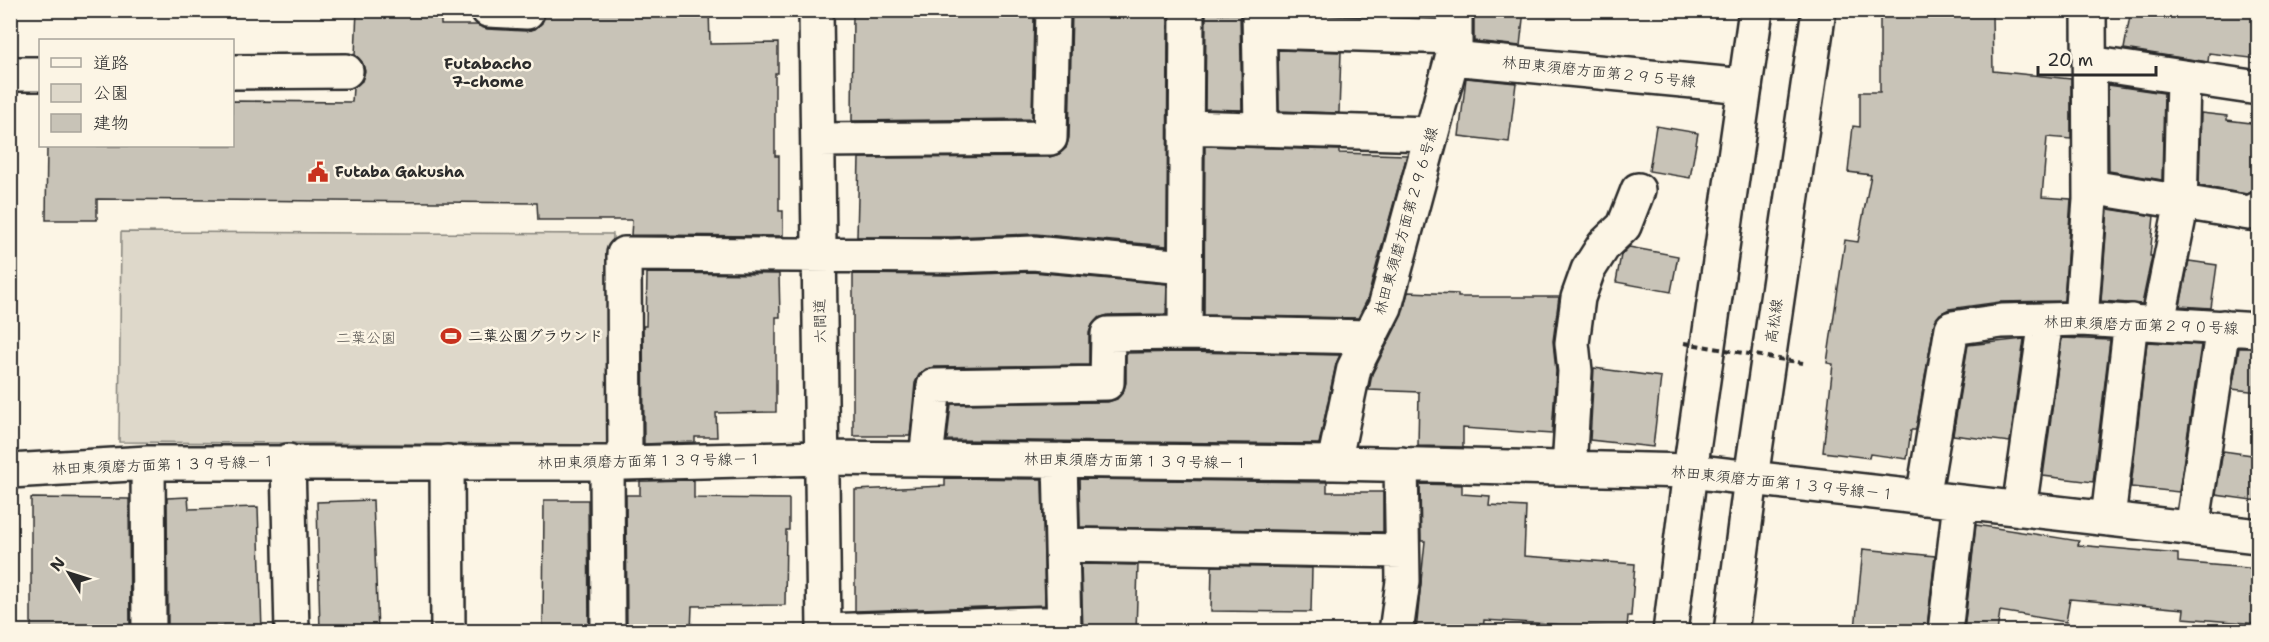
<svg xmlns="http://www.w3.org/2000/svg" width="2269" height="642" viewBox="0 0 2269 642" font-family="'Shantell Sans','Klee One',sans-serif">
  <rect width="100%" height="100%" fill="#fcf5e5"/>
  <filter id="ink" filterUnits="userSpaceOnUse"><feTurbulence type="fractalNoise" baseFrequency=".0167" numOctaves="2"/><feDisplacementMap in="SourceGraphic" scale="12" xChannelSelector="R" yChannelSelector="G"/><feConvolveMatrix kernelMatrix="1 2 1 2 8 2 1 2 1" color-interpolation-filters="sRGB"/></filter>
  <g filter="url(#ink)">
    <path fill="#ded8ca" stroke="#84827a" stroke-width="1.5" d="M121,232L613,234L611,445L119,442Z"/>
    <path fill="#c8c3b7" stroke="#2b2b2b" stroke-width="1.5" d="M357,10H393V16H441V25H477L487,29L526,31L535,29L542,23L545,10H709L710,44L778,43V73H775V156H779V211H783V236L631,235L632,220H538L537,203L97,199V220H46L47,146H232V101L352,102L353,88L362,81L365,71L362,62L355,55Z
      M853,10L967,11L1034,15L1032,119L852,121Z
      M1072,10H1168L1167,246L1035,234L952,237H857L859,158L1050,157L1059,154L1066,148L1069,138Z
      M1286,10H1342V15L1286,13Z
      M1474,10H1524L1520,46L1474,41Z
      M2131,10H2259V59L2209,53L2208,62L2124,49Z
      M1206,13L1240,14L1242,110L1205,109Z
      M1992,15L1993,71L2071,79V139L2047,137L2042,197L2071,199L2064,301L2000,302L1949,309L1940,314L1934,325L1916,430H1911L1907,459L1870,454L1869,458L1823,452L1833,364L1827,363L1845,240L1858,242L1871,175L1848,172L1853,126L1860,127V92H1880V17Z
      M1278,50L1341,52L1339,113L1279,111Z
      M1466,78L1516,83L1509,142L1459,136Z
      M2108,85L2164,93L2162,180L2109,171Z
      M2201,113L2227,116V120L2259,124V174L2256,191L2247,194L2199,186Z
      M1656,126L1698,133L1690,178L1649,171Z
      M1205,146L1339,150V153L1407,155L1367,300L1358,318L1204,315Z
      M2108,209L2154,216L2150,256H2152L2142,304L2101,301Z
      M1629,247L1678,256L1671,292L1616,282L1621,255Z
      M2189,261L2217,265L2211,308L2180,306Z
      M1032,272L1167,284L1166,314L1108,315L1098,318L1092,325L1089,333V365L934,367L926,369L919,375L915,383L910,436H853V274L952,275Z
      M647,273L779,274L780,317H776V412L716,413L717,437H695V442L644,444L643,326H646Z
      M1408,292L1458,294V297H1559L1553,341L1556,371L1552,434L1463,428V447L1418,446L1419,392L1369,390L1372,374L1402,315Z
      M2062,338L2110,340L2093,482L2043,476Z
      M2024,339L2010,442L1953,435L1968,345Z
      M2147,342L2201,345L2179,492L2131,487Z
      M2239,348H2259V392L2232,389Z
      M1185,352L1340,355L1336,364L1319,444L947,440L951,404L1108,402L1117,399L1123,392L1126,383V353Z
      M1594,368L1661,377L1653,447L1590,440Z
      M2223,451L2259,456V501L2216,495Z
      M945,478L1042,479L1045,605L855,611V490L945,486Z
      M1079,479L1327,482V492H1383V532L1080,527Z
      M694,480V498L789,499V530H786L785,605L692,606L691,632H627L626,495H640V481Z
      M1420,484L1462,485V494L1490,496L1489,505L1526,507L1524,556L1635,564L1631,616H1628L1627,629L1484,620L1483,632H1416L1425,541H1421Z
      M188,497L189,509L258,507L262,632H225L224,626L168,627L167,498Z
      M31,498L129,499L130,632H31Z
      M373,500L378,632H320L317,502Z
      M544,500H588L589,632H543Z
      M1976,525L2079,541L2078,545L2178,554V562L2259,569V624L2183,618L2184,609L2070,599L2066,622L2000,611L1997,632L1964,631Z
      M1863,549L1935,556L1927,627L1912,626L1911,632L1855,629Z
      M1081,564L1138,565L1136,632H1083Z
      M1212,566L1312,568L1311,612L1211,611Z"/>
    <g fill="none" stroke-linecap="round" stroke-linejoin="round">
      <g stroke="#2b2b2b" stroke-width="38">
        <path id="minor" d="M488,10L527,12
          M816,10L824,632
          M1187,10L1185,333L1370,337
          M1259,10L1261,129
          M1260,31L1455,37
          M1452,58L1745,86
          M2089,63L2258,88
          M232,72L346,71
          M10,74H40
          M1186,127L1431,134
          M818,140L1050,138L1053,10
          M2090,187L2249,213L2258,209
          M2081,319L2090,200L2089,10
          M2158,322L2180,212L2183,77
          M926,459L934,386L1107,383L1108,334L1185,333
          M1060,460L1064,632
          M288,461L292,632
          M447,462L448,632
          M148,463L149,632
          M625,463L624,254L952,256L1033,253L1185,267
          M1334,463L1354,368L1385,307L1452,58L1455,47V10
          M607,464L608,632
          M1569,468L1575,371L1572,343L1578,298L1588,270L1604,245L1624,226L1638,190
          M10,471L148,463H625L822,458L1334,463L1690,471L2258,536
          M1923,498L1952,328L2002,321L2081,319L2258,330
          M2019,509L2046,320
          M2108,519L2131,321
          M2192,529L2223,327
          M1062,545L1402,551
          M824,631L1064,623
          M1396,632L1403,581L1401,464
          M1945,632L1960,502"/>
      </g>
      <g stroke="#2b2b2b" stroke-width="38">
        <path id="major" d="M1670,632L1690,471L1756,10
          M1731,632L1751,478L1819,10"/>
      </g>
      <use href="#minor" stroke="#fcf5e5" stroke-width="33"/>
      <use href="#major" stroke="#fcf5e5" stroke-width="33"/>
      <path stroke="#2b2b2b" stroke-width="4" stroke-dasharray="6 4.5" stroke-linecap="butt" d="M1684,343L1803,363"/>
    </g>
  </g>
  <defs>
    <g id="civic-bare" transform="scale(1.62)"><path d="M-.6-6.5H3V-4.5H.6V-3L4-1V1h2V6H-6V1h2V-1L-.6-3ZM-1.2 2.5V6h2.4V2.5Z" fill="#c8321e" stroke="#fcf5e5" stroke-width="2.5" paint-order="stroke"/></g>
    <g id="stadium-bare" transform="scale(1.62)"><path d="M0-5a6.5 5 0 1 0 0 10a6.5 5 0 1 0 0-10ZM-3.5-1.8h7v3.6h-7Z" fill="#c8321e" stroke="#fcf5e5" stroke-width="2.5" paint-order="stroke"/></g>
  </defs>
  <g fill-rule="evenodd">
    <use href="#civic-bare" x="318" y="172"/>
    <use href="#stadium-bare" x="451" y="336"/>
  </g>
  <g text-anchor="middle" dominant-baseline="central" stroke-width="5" stroke-linejoin="round" paint-order="stroke">
    <g font-size="15" fill="#2b2b2b" stroke="#fcf5e5">
      <text transform="translate(1599 72) rotate(6)">林田東須磨方面第２９５号線</text>
      <text transform="translate(1406 221) rotate(-74)">林田東須磨方面第２９６号線</text>
      <text transform="translate(820 321) rotate(-91)">六間道</text>
      <text transform="translate(1774 321) rotate(-82)">高松線</text>
      <text transform="translate(2141 325) rotate(2)">林田東須磨方面第２９０号線</text>
      <text transform="translate(650 461) rotate(-1)">林田東須磨方面第１３９号線－１</text>
      <text transform="translate(1136 461) rotate(1)">林田東須磨方面第１３９号線－１</text>
      <text transform="translate(164 465) rotate(-2)">林田東須磨方面第１３９号線－１</text>
      <text transform="translate(1783 483) rotate(6)">林田東須磨方面第１３９号線－１</text>
    </g>
    <g font-size="15" font-weight="bold" fill="#2b2b2b" stroke="#fcf5e5" text-anchor="start">
      <text x="335" y="172">Futaba Gakusha</text>
      <text x="468" y="336">二葉公園グラウンド</text>
    </g>
    <g font-size="15" fill="#585653" stroke="#fcf5e5">
      <text x="366" y="338">二葉公園</text>
    </g>
    <g font-size="16" font-weight="bold" fill="#2b2b2b" stroke="#fcf5e5">
      <text x="488" y="63">Futabacho<tspan x="488" dy="18">7-chome</tspan></text>
    </g>
  </g>
  <rect width="2269" height="642" fill="none" stroke="#fcf5e5" stroke-width="36"/>
  <rect x="18" y="18" width="2233" height="606" fill="none" stroke="#2b2b2b" stroke-width="2" filter="url(#ink)"/>
  <rect x="39" y="39" width="195" height="108" fill="#fcf5e5" stroke="#a8a49b" stroke-width="1.5"/>
  <rect x="51" y="58" width="30" height="9" fill="#fcf5e5" stroke="#a8a49b" stroke-width="1.5"/>
  <text x="93" y="69" font-size="18" fill="#2b2b2b">道路</text>
  <rect x="51" y="84" width="30" height="18" fill="#ded8ca" stroke="#a8a49b" stroke-width="1.5"/>
  <text x="93" y="99" font-size="18" fill="#2b2b2b">公園</text>
  <rect x="51" y="114" width="30" height="18" fill="#c8c3b7" stroke="#a8a49b" stroke-width="1.5"/>
  <text x="93" y="129" font-size="18" fill="#2b2b2b">建物</text>
  <g transform="translate(69 573) rotate(308)" stroke="#fcf5e5" stroke-width="4.5" paint-order="stroke">
  <path d="M0-4.5L10 22L0 15L-10 22Z" fill="#2b2b2b"/>
  <text y="-9" font-size="16" font-weight="bold" text-anchor="middle" fill="#2b2b2b">N</text>
  </g>
  <path d="M2038 66v9h118v-9" fill="none" stroke="#2b2b2b" stroke-width="3"/>
  <text x="2047" y="66" font-size="18" fill="#2b2b2b" stroke="#fcf5e5" stroke-width="4.5" paint-order="stroke">20 m</text>
</svg>
